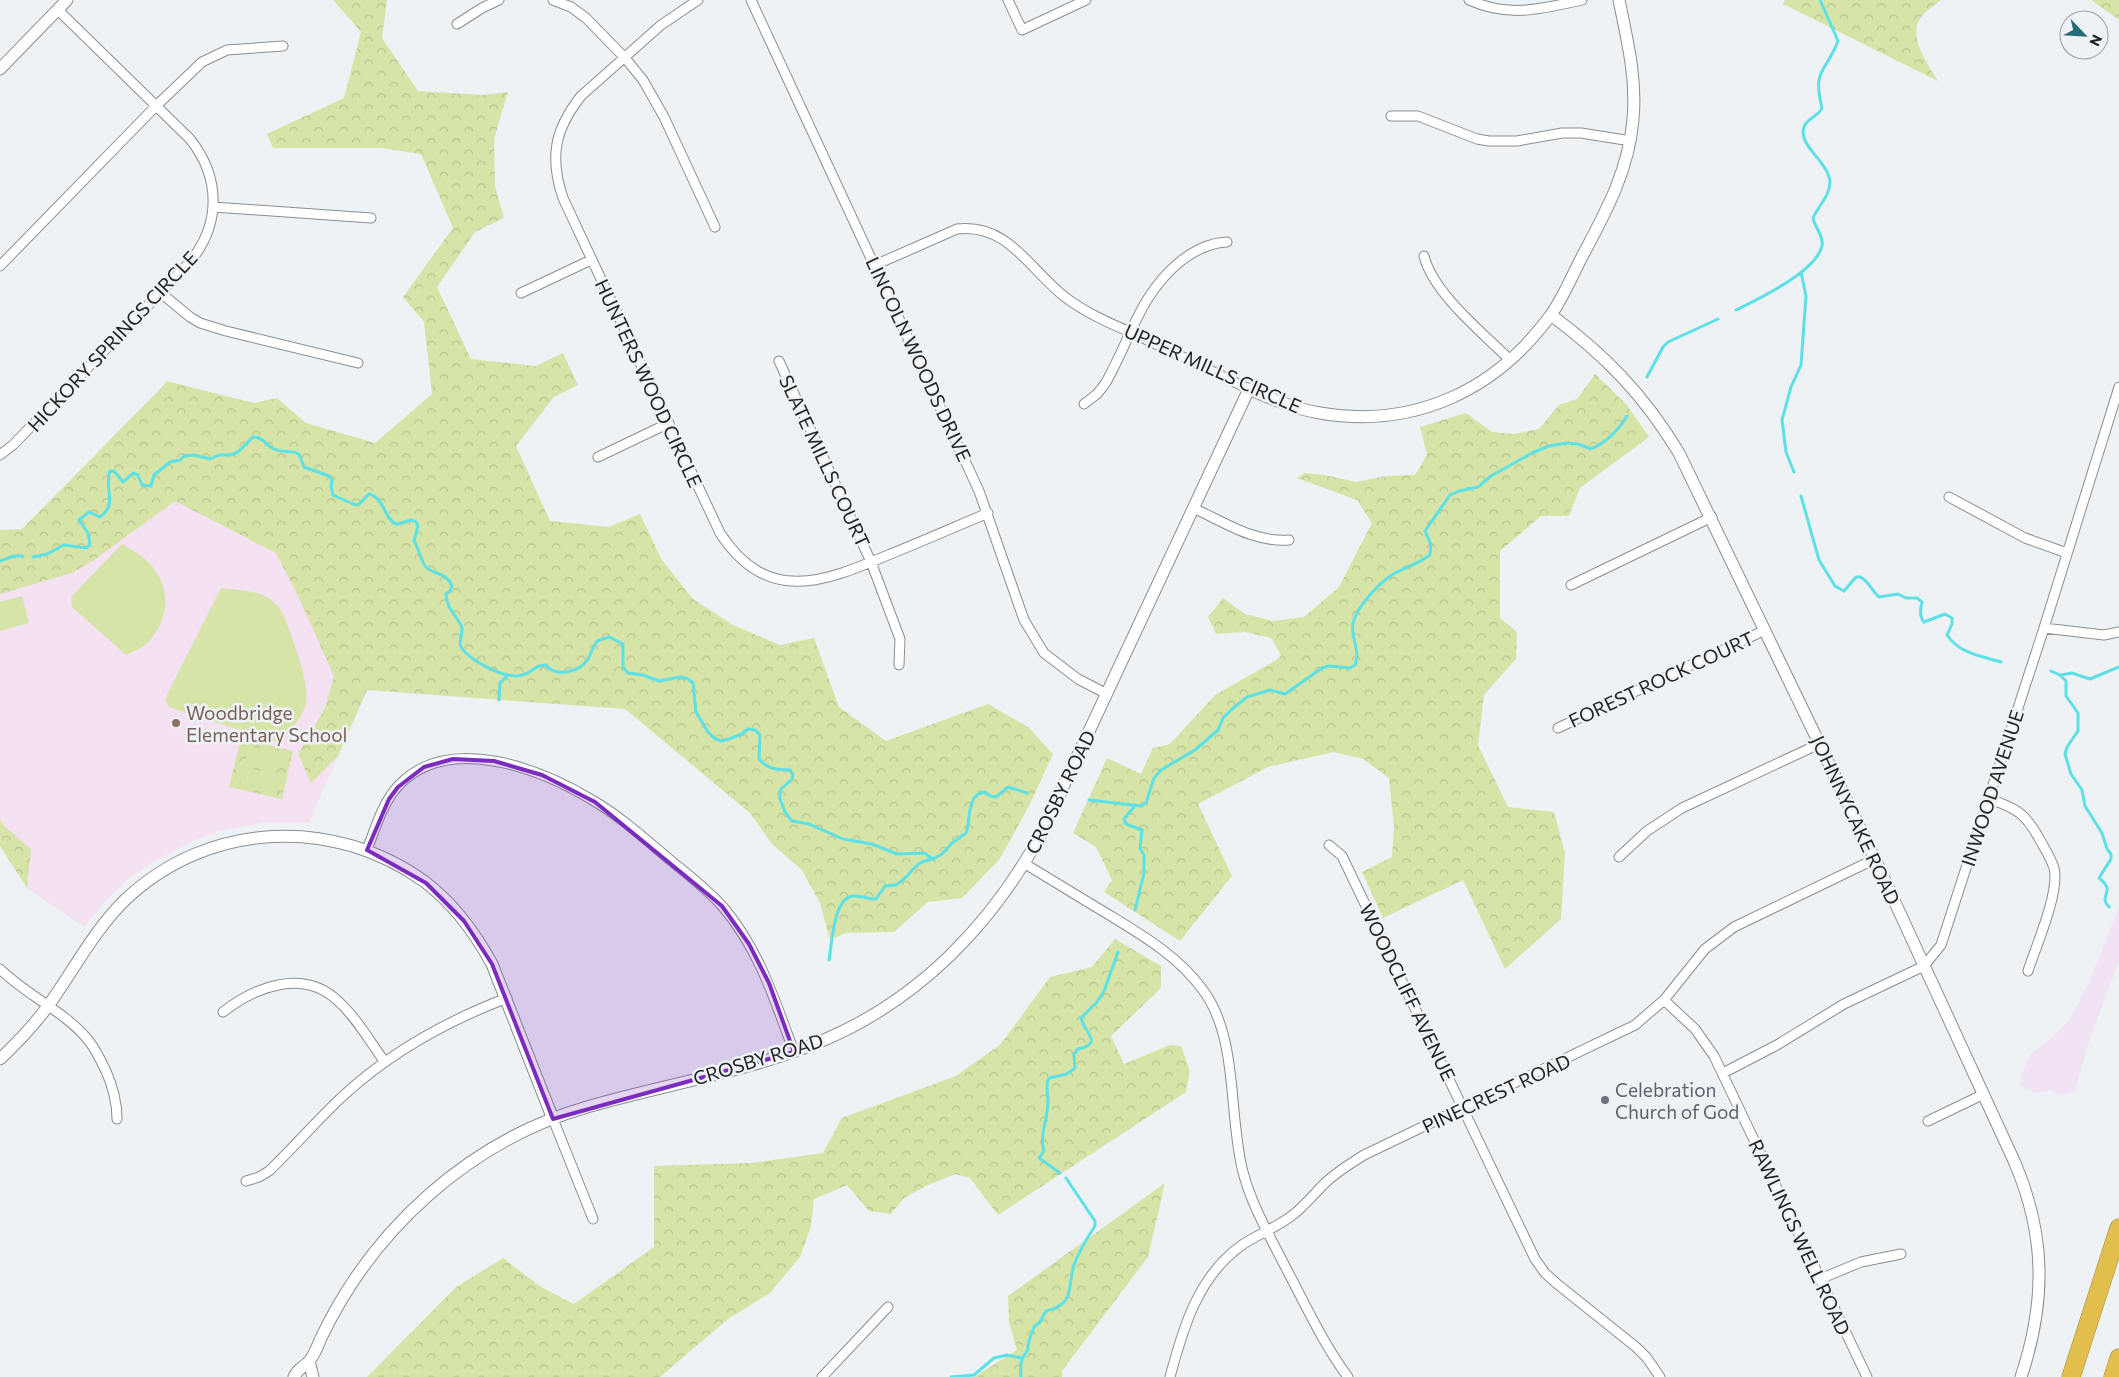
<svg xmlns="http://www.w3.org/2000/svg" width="2119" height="1377" viewBox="0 0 2119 1377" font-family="Commissioner,sans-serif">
  <defs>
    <pattern id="forest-crowns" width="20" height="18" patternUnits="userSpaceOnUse" patternTransform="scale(1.25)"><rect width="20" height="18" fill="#d6e4a8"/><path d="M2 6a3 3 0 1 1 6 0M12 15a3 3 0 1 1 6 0" fill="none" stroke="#b7c390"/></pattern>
  </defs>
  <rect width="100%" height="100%" fill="#eef2f5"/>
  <path fill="#f1e2f4" d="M2119,907V961L2088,1044L2075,1091L2063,1095L2050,1090L2036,1093L2025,1089L2020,1083L2026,1062L2031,1054L2056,1034L2070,1019L2090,980Z"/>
  <path fill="#f4e1f1" d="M181,475L405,603L309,823H263L219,831L193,841L151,863L126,881L106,900L84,927L27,888L0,846V579Z"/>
  <path fill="url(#forest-crowns)" d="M333,0H387L382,38L418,91L483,95L508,92L494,139L495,186L504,218L475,232L437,287L471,359L536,366L563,353L578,385L554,397L516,446L550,521L609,527L640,514L662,560L693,599L733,625L780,645L814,638L839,707L886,741L988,704L1028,727L1053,754L1029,806L999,860L962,898L928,902L894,932L846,933L830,940L820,903L802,870L772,844L750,813L625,709L367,690L338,756L311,783L298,754L325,708L334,676L299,598L276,553L175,501L94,560L72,573L0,594V530L22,529L163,386L166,381L254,403L277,398L306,423L375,443L432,394L424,322L403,297L453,228L421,154L381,148H273L267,134L344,98L361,32Z
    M1785,0H1941C1935,5 1928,9 1923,15C1905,34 1928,64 1938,81L1783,4Z
    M2091,0H2119V20Z
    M1595,374L1627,405L1649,437L1580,488L1569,516H1541L1500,551V618L1517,632L1516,659L1484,695L1478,745L1508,807L1554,812L1565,853L1561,919L1505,969L1463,880L1383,918L1362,872L1392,857L1394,826L1389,778L1363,759L1334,752L1268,767L1198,804L1232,876L1180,941L1104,892L1112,880L1096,847L1073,833L1107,758L1141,774L1153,748L1170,744L1215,695L1278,659L1281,655L1271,638L1245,632L1216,634L1208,617L1223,598L1245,614L1273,621L1304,617L1339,587L1372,523L1357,500L1297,478L1305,473L1325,475L1356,482L1386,476L1415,475L1427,455L1420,427L1466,413L1492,432L1514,434L1539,429L1559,405L1577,399Z
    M241,738L293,751L282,799L229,787Z
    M0,819L4,826L31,849L27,888L0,846Z
    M1115,939L1161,966V988L1111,1036L1124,1064L1170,1045L1181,1046L1190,1071L1186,1092L998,1215L970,1178L955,1174L926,1186L904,1198L891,1214L869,1211L847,1185L814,1199L811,1226L800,1257L770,1293L728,1319L660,1377H367L456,1287L503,1258L541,1287L574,1304L654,1247V1166L751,1163L823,1153L842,1118L956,1076L1001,1044L1050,977L1092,967Z
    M1165,1183L1148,1257L1062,1371V1377H974L1017,1350L1009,1322L1008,1296Z"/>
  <path fill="#d6e4a8" d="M122,544C130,549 138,553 145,559C172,583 172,619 146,644C141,649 132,652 126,655L72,607L71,597Z
    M221,588C246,591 272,590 284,616C292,638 312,686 305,707C301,720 288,732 280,743L169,707L165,699Z
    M22,596L29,623L0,631V602Z
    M249,746L283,755L279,770L245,762Z
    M244,767L278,775L274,791L240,783Z"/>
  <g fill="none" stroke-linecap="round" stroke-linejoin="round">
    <path stroke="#5de1e6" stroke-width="3" d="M1736,310C1758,299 1816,272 1822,246C1824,236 1815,228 1813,218C1818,206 1830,196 1830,182C1829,162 1797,145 1804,127C1807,118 1818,117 1822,108C1812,68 1826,73 1838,41L1820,0
      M1647,377L1663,347L1668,342L1718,319
      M1794,472L1786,452L1782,420L1791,387L1801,365L1806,296L1801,272
      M1801,496L1819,560L1835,586L1844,591L1856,577H1860C1868,580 1872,591 1879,597L1898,594L1906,598H1917L1922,602C1920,609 1919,616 1924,622L1945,614L1952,618V624L1947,635C1960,654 1981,656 2001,662
      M33,557L47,554L64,545L86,548L90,545L88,533L79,520L89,512L100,517C119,504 103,487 110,471H114L123,482L133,473L138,475L142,485L151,486L154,475L170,462L180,460L184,456L194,455L210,459L219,455H231L238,452L253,437C264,437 265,445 274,449C282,453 291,450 299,454L304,467L329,476L332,480L331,487L333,495L353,504L358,505L369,494C385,498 385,521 396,524C400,524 407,521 411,520L416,522L418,526L414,541C419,548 421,563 426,567C436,576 445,571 452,586L450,591L446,594C446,609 458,616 462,628C463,635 458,641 461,647C470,661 506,680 522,675C533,673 533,665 546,665C556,678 580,672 588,659C591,653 593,647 597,641L609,637L623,644V667L628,673L643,675L659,681L681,677L688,679L693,683L696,712L708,732L714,738L721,741L729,739L742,734L748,729L755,730L760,735L759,759C767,769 777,770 790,770L793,775L792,779L780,790V799L785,812L792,821L809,824L843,839L872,844L897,854L924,853L933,859L942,854L952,843L966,833C971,820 966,794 985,792L990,796L996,797L1008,787L1027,793
      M0,561L14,556H23
      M2051,671L2060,675L2066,681V696L2078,713V731L2067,747L2065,754L2071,774L2082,790L2085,806L2102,833L2107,849L2111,854V859L2099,878C2101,880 2104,882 2105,884C2112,892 2099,897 2109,907
      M2061,675L2072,673L2090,679L2119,667
      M499,700L500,683L508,675
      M1089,800L1141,806L1146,803L1154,778L1161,770L1195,750L1210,737L1218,730L1223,718L1231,710L1247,697L1270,690L1285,694L1322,668L1329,666L1350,668L1355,665C1361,650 1350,637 1353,623C1357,606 1380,582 1395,573C1407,567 1419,563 1430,555L1431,545L1425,531L1450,495L1459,491L1478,487L1491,476L1532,453L1549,446L1567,443L1578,444L1591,449C1607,442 1618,431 1627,416
      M1134,807L1124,819L1126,824L1142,830L1140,849L1144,855V873L1135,910
      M829,960C832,944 833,900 852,896C860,895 868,899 876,899L885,886C888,885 894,886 897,884C912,876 912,862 932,859
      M1060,1173L1039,1158L1044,1151C1039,1135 1048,1119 1048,1102C1048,1094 1045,1085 1049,1078L1067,1074L1075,1068L1074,1054L1078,1049C1105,1044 1083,1031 1081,1018L1097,1002L1104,991L1118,952
      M951,1377L974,1375L994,1358L1007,1355L1022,1358
      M1021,1377C1020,1365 1020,1360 1028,1350C1027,1342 1032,1335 1034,1327L1040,1322L1046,1311C1076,1304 1067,1287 1074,1265C1079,1251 1087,1238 1095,1226V1221L1066,1178"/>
    <g stroke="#8a8e90" stroke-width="11">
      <path id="minor" d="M553,0L571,7L586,18L625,58L643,80L664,117L715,227
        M698,0L661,25L581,96C555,129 549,157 563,198L720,533C768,607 826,581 893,553C925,540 957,526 988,513
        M751,0L979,491L1024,620L1044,653L1078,679L1107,694
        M1008,0L1022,30L1086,0
        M1469,0C1509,18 1541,9 1582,0
        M457,24L482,8L499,0
        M1391,116H1418L1477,139L1489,141H1517L1562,133H1581L1631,141
        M213,207L371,218
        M1424,256C1433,293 1483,333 1510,360
        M875,265L957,229C1008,223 1029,269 1065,297C1087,314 1114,325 1139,336C1176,354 1212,371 1249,389
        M0,266L156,106L202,62L227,50L283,46
        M161,293L190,317L200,323L226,331L358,363
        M521,293L591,260
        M779,361L871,562L900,639L899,665
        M1084,404L1097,394L1105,384C1131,339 1139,294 1182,260C1196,250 1209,243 1227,242
        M0,455L13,445L189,263C221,225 221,178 190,139L58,10
        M598,457L669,423
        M1949,497L2025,538L2067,553
        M1193,508C1224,522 1255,543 1289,540
        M1571,585L1712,517
        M2044,628L2104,635L2119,632
        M1558,728L1765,630
        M1989,799C2017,808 2026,814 2040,840C2045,849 2051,858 2054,868C2060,892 2036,946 2028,971
        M1329,845L1342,856L1535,1259L1545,1273L1556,1283L1636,1347L1647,1358L1660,1377
        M367,850C375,829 382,804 398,786C449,732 541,769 594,801C621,817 645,839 669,859C687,874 707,889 723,907C759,949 775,1001 794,1052
        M1619,857L1647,831L1682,808L1819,744
        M1025,864C1052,880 1079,897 1106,913C1142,935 1177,955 1203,990C1239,1039 1228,1115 1243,1172C1252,1207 1272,1240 1288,1272C1307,1308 1324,1345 1348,1377
        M0,969C27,996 65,1011 89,1041C96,1050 101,1061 106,1071C113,1087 117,1102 117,1119
        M1664,1000L1695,1029L1714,1056L1867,1377
        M223,1012C255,987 303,968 338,1001C357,1018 370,1042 385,1062
        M1723,1073L1777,1045L1844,1004L1924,966L1941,945L2044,628L2119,387
        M553,1119L593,1219
        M1928,1121L1984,1094
        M246,1181L259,1177L269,1171C295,1146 318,1119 344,1095C392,1051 447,1021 507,998
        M1820,1279L1861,1262L1901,1254
        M822,1377L888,1307
        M1170,1377C1183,1328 1198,1276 1242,1245C1258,1234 1278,1227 1294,1214C1305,1205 1314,1194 1324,1184C1336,1172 1350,1164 1364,1155L1635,1025L1664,1000L1705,949L1734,927L1875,859"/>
    </g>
    <g stroke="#8a8e90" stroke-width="13">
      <path id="tertiary" d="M0,69L67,0
        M1551,315C1605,355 1644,395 1679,453L1875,859L2015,1163C2046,1236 2046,1302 2021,1377
        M0,1059C17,1043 34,1025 48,1006C74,970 94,930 126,899C209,821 334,816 425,882C453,903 475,933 492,964L553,1119
        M309,1361L313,1377
        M294,1377C298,1368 305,1367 310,1360C315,1354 318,1345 321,1338C373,1229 469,1141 587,1107C666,1084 748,1072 824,1040C920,999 992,924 1041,834L1249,389C1272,399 1295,409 1320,413C1413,429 1495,391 1550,316C1564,297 1573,273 1584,253C1607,210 1629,169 1633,119C1637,79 1627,39 1619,0"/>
    </g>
    <g stroke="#9e883e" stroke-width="19">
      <path id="motorway" d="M2071,1377L2119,1228
        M2113,1377L2119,1358"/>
    </g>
    <use href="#minor" stroke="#fff" stroke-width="9"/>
    <use href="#tertiary" stroke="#fff" stroke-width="11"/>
    <use href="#motorway" stroke="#e2bf4d" stroke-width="18"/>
  </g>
  <path fill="#7b2cbf" fill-opacity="0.2" stroke="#7b2cbf" stroke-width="4" stroke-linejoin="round" d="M453,759L494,761L542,775L595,802L722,906L749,944L769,983L794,1052L553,1119L492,964L464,921L426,883L367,850L389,799L398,787L424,767Z"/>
  <circle fill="#8d6e63" stroke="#eef2f5" stroke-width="2" cx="176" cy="723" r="5"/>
  <circle fill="#6b7280" stroke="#eef2f5" stroke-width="2" cx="1605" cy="1100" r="5"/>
  <g text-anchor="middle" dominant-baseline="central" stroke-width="5" stroke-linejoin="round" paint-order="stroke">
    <g font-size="19" fill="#202223" stroke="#eef2f5">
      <text transform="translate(112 341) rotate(-47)">HICKORY SPRINGS CIRCLE</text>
      <text transform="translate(919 359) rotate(65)">LINCOLN WOODS DRIVE</text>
      <text transform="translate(1213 368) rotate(24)">UPPER MILLS CIRCLE</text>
      <text transform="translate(649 383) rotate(65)">HUNTERS WOOD CIRCLE</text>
      <text transform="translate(825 461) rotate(65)">SLATE MILLS COURT</text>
      <text transform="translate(1661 679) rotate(-25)">FOREST ROCK COURT</text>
      <text transform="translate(1992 788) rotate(-72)">INWOOD AVENUE</text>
      <text transform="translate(1060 792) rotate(-64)">CROSBY ROAD</text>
      <text transform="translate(1856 820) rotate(65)">JOHNNYCAKE ROAD</text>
      <text transform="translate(1408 992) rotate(64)">WOODCLIFF AVENUE</text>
      <text transform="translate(758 1059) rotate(-17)">CROSBY ROAD</text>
      <text transform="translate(1496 1093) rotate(-25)">PINECREST ROAD</text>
      <text transform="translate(1800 1237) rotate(65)">RAWLINGS WELL ROAD</text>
    </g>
    <g font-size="19" fill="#785e54" stroke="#eef2f5" text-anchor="start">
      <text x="186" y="712">Woodbridge<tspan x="186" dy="22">Elementary School</tspan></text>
    </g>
    <g font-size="19" fill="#5b616d" stroke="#eef2f5" text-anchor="start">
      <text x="1615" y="1089">Celebration<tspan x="1615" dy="22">Church of God</tspan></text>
    </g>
  </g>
  <g transform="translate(2084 35) rotate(115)"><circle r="24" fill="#eef2f5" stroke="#9c9fa1"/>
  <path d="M0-4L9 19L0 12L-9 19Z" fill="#236c77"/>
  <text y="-8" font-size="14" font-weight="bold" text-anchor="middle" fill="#202223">N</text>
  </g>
</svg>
